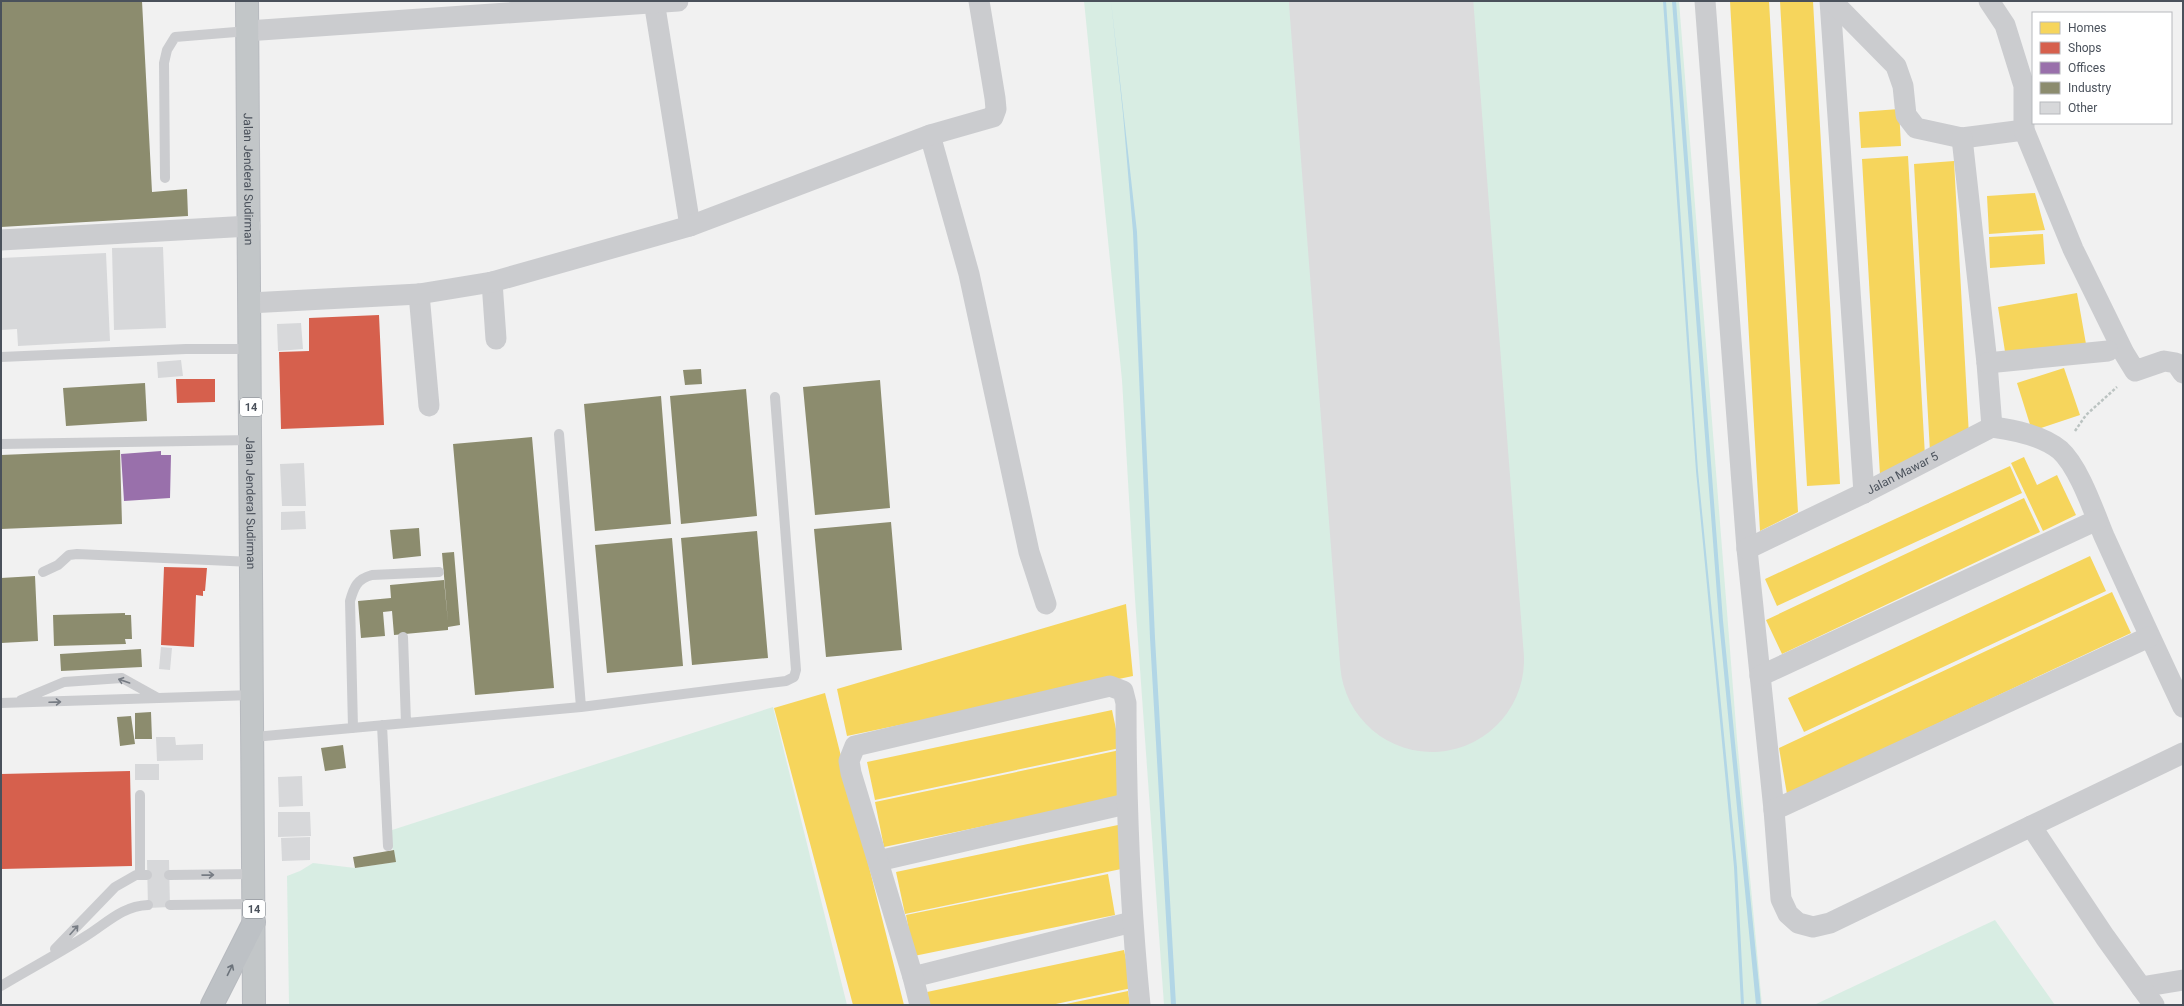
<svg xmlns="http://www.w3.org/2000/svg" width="2184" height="1006" viewBox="0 0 2184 1006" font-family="Roboto,sans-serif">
  <rect width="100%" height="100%" fill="#f1f1f1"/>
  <path fill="#d8ede3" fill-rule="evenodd" d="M1084,1H1320L1372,664L1494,656L1443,1H1679L1737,739L1762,1005H1164L1135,599L1122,380ZM1471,200L1472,208L1462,209L1461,201ZM1334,210V217L1324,218V210ZM1490,445V453H1481L1480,446ZM1353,454V462L1343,463L1342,455Z
    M773,707L847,1005H289L287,876L300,871L313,863L355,868L395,862L389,831Z
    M1995,920L2055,1005H1814Z"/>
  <path fill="#b2d6e6" d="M1111,1L1137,232L1155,638L1176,1005H1171L1150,638L1133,232L1123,114Z
    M1663,1H1666L1698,471L1737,867L1744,1005H1741L1734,867L1696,471Z
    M1672,1H1676L1723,621L1761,1005H1756L1719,621Z"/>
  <path fill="#f6d55c" d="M1730,1H1769L1798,512L1760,531Z
    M1780,1H1813L1840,484L1807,486Z
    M1899,109L1901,146L1861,148L1859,112Z
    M1908,156L1925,456L1880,475L1862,159Z
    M1954,161L1969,436L1930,452L1914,164Z
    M2035,193L2045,230L1989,234L1987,196Z
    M2043,234L2045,264L1990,268L1989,237Z
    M2077,293L2086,344L2006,358L1998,307Z
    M2064,368L2080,415L2032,431L2017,383Z
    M2024,457L2037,485L2057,475L2076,515L2043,531L2011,463Z
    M2010,466L2022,493L1777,606L1765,579Z
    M2024,498L2040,532L1782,654L1766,620Z
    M2090,556L2106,591L1804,732L1788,698Z
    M2112,592L2131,633L1787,794L1779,748Z
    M1126,604L1133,676L847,736L837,689Z
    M825,693L904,1005H853L774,708Z
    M1112,710L1120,748L875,800L867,762Z
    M1120,750L1123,797L884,847L875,802Z
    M1118,825L1126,868L905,914L896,872Z
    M1108,874L1115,915L914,956L906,915Z
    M1124,950L1132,988L1051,1005H930L927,992Z
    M1128,991L1130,1005H1066V1004Z"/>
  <path fill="#d6604d" d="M379,315L384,425L281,429L279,352L309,351V318Z
    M176,379H215V402L177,403Z
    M164,567L207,568L205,591H203V596L196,595L194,647L161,645Z
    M130,771L132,866L1,869V774Z"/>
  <path fill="#9970ab" d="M161,451V455H171L170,498L124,501L121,454Z"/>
  <path fill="#8c8c6e" d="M1,1H142L152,192L187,189L188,216L1,227Z
    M701,369L702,384L685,385L683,370Z
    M880,380L890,508L815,515L803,387Z
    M145,383L147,421L66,426L63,388Z
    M746,389L757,516L681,524L670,396Z
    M661,396L671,524L595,531L584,404Z
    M532,437L554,688L475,695L453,444Z
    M120,450L122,524L1,529V455Z
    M891,522L902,650L826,657L814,529Z
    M419,528L421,556L393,559L390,530Z
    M757,531L768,658L692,665L681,538Z
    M672,538L683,666L607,673L595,545Z
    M454,552L460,625L448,627V630L394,635L392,611L383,612L385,636L361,638L358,601L391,598L390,585L444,580L448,622L442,553Z
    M35,576L38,641L1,643V578Z
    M125,613V615H131L132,639H125L126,644L54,646L53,615Z
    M141,649L142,667L61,671L60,654Z
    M151,712L152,739H135V713Z
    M131,716L135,744L120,746L117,717Z
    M343,745L346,768L325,771L321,748Z
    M394,850L396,862L355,868L353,857Z"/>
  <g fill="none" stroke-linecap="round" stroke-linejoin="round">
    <path stroke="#dcdcdd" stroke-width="184" d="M1381,1L1432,660"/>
  </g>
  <path fill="#d7d8da" d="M163,247L166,328L114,330L112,248Z
    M106,253L110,341L18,346L17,329L1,330V258Z
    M301,323L303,349L278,351L277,324Z
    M181,360L183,376L158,378L157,362Z
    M304,463L306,506H282L280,464Z
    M305,511L306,529L281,530V512Z
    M161,647L172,648L170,670L159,669Z
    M156,737H175L176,745L203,744V760L157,761Z
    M135,764H159V780H135Z
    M302,776L303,806L279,807L278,777Z
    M278,812H310L311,836L278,837Z
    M310,837V860L282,861L281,838Z
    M147,860H169L170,907L148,908Z"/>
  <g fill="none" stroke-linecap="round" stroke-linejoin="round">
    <g stroke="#b7babf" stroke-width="24">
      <g id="trunk">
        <path id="s2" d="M247,1L254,1005"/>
      </g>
    </g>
    <g stroke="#b7babf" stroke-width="24">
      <path id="motorway" d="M212,1005L254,922"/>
    </g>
    <path stroke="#bbc3c1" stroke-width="2.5" stroke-dasharray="3 2" stroke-linecap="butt" d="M2075,431L2086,415L2117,387"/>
    <path stroke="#cbcccf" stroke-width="10" d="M165,178L164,63L167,50L175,37L248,31
      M1,357L186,349H251
      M559,434L581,707
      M1,444L252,440
      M43,572L58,565L69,555L77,554L252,562
      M403,637L406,723
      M21,700L64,682L122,678L158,698
      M1,703L253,695
      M382,725L388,846
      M353,728L350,601C354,587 357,579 372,575L439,572
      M253,737L581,707L786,681L794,677L796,670L775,397
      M140,795V875
      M169,875L254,874
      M170,905L254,904
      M55,949L115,887L136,875H147
      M1,986C29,969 58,954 86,936C107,923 122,906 148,905"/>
    <g stroke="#cbcccf" stroke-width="21">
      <path d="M654,1L690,226"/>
      <path d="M1705,1L1747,549L1774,810L1781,899L1788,914L1798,923L1813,927L1830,923L2183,753"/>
      <path d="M1830,1L1864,493"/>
      <path d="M1832,1L1896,66L1903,86L1906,115L1916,128L1962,138L2024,130"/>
      <path d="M1989,1L2005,25L2024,86V130L2073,249L2124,353L2135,371L2164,361L2176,363L2183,373"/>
      <path d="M248,31L678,1"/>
      <path d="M930,135L969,274L1029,552L1046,604"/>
      <path d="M1962,138L1987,363L1992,427"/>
      <path d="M1,240L250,226"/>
      <path d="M492,282L496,339"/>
      <path d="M419,294L429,406"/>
      <path d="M251,303L419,294L492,282L690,226L930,135L993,117L996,109L995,98L979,1"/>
      <path d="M1987,363L2108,351"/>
      <path id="s1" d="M1747,549L1864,493L1992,427C2014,430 2042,435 2060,450C2079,467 2094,512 2104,536C2130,593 2156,650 2183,707"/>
      <path d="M1760,676L2097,520"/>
      <path d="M1774,810L2149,637"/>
      <path d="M2031,826L2105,937L2141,987L2183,980"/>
      <path d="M878,861L1126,804"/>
      <path d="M913,977L1132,922"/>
      <path d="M2141,987L2154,1005"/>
      <path d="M920,1005L913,977L851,773L849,761L855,746L1110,686L1123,691L1126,703C1126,804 1130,904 1140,1005"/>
    </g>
    <use href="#trunk" stroke="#c2c6c8" stroke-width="22"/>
    <use href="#motorway" stroke="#bdc1c5" stroke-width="22"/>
  </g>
  <defs><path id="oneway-shaft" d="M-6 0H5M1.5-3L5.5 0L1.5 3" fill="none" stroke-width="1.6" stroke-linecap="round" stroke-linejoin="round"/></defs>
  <g stroke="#777c84">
    <use href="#oneway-shaft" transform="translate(124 681) rotate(-161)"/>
    <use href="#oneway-shaft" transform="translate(55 702) rotate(-2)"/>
    <use href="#oneway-shaft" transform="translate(208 875) rotate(-1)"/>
    <use href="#oneway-shaft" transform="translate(74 930) rotate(-48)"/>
  </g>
  <use stroke="#6c737b" href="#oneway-shaft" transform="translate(230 970) rotate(-64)"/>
  <g text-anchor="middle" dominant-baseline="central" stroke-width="4" stroke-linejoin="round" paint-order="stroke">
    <g fill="#fff" stroke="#80858c" stroke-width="1">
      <rect x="240" y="398" width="22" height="18" rx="3"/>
      <rect x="243" y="900" width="22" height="18" rx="3"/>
    </g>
    <g font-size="11" font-weight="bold" fill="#4a515b">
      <text x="251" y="407">14</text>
      <text x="254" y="909">14</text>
    </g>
    <g font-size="12" fill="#4a515b" stroke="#fff">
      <text stroke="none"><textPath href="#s2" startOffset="178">Jalan Jenderal Sudirman</textPath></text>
      <text stroke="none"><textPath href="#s1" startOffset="173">Jalan Mawar 5</textPath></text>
      <text stroke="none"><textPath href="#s2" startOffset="502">Jalan Jenderal Sudirman</textPath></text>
    </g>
  </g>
  <rect width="2184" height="1006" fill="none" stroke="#4a515b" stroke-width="4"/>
  <rect x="2032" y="12" width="140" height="112" fill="#ffffff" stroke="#b7b9bd"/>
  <rect x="2040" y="22" width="20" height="12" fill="#f6d55c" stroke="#b7b9bd"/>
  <text x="2068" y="32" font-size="12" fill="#4a515b">Homes</text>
  <rect x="2040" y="42" width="20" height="12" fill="#d6604d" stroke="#b7b9bd"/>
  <text x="2068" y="52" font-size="12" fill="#4a515b">Shops</text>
  <rect x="2040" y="62" width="20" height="12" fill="#9970ab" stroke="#b7b9bd"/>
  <text x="2068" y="72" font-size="12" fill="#4a515b">Offices</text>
  <rect x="2040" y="82" width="20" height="12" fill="#8c8c6e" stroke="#b7b9bd"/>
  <text x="2068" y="92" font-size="12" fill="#4a515b">Industry</text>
  <rect x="2040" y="102" width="20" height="12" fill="#d7d8da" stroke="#b7b9bd"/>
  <text x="2068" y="112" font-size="12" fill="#4a515b">Other</text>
</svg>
